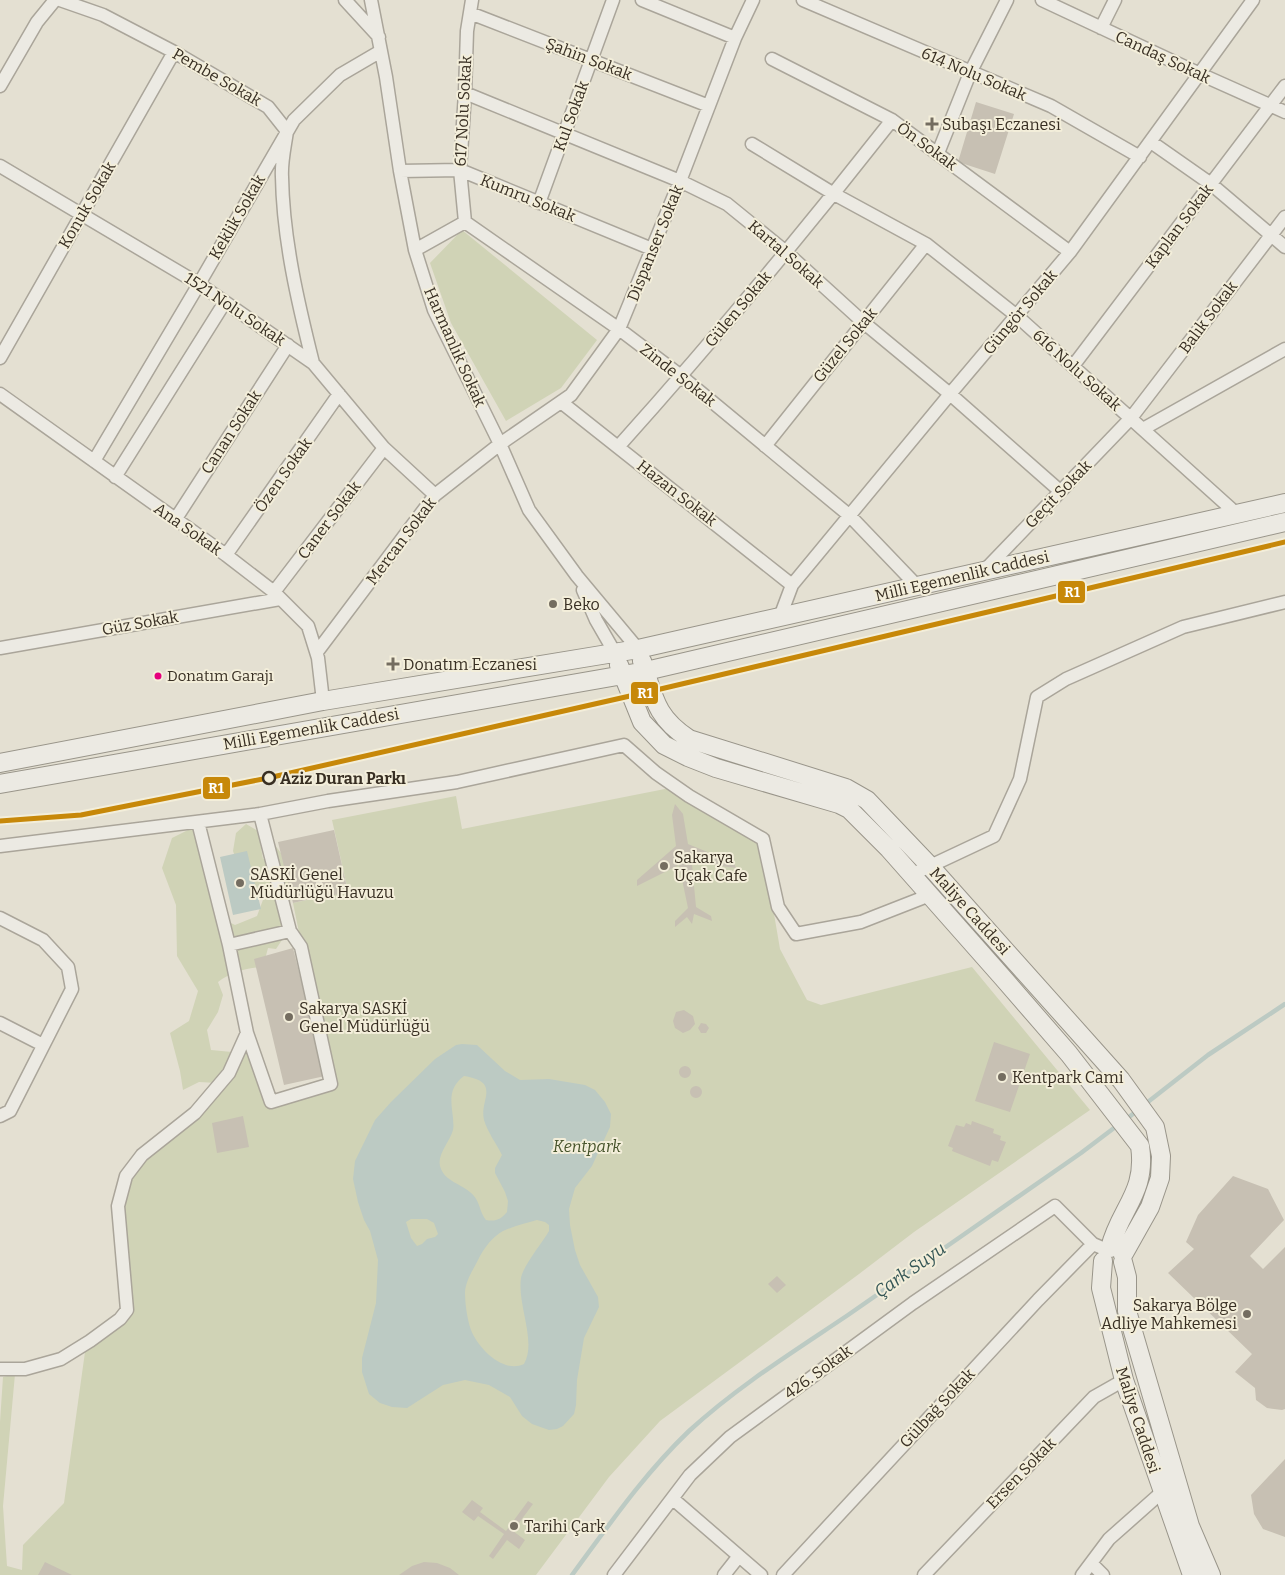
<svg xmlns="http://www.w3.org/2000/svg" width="1285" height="1575" viewBox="0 0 1285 1575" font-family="Bitter,serif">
  <rect width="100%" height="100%" fill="#e4e0d2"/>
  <path fill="#d0d3b6" d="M462,230L597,340L561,388L506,421L451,323L430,263Z
    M675,787L761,838L780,949L807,1000L821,1005L972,967L1090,1110L914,1232L859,1274L660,1421L609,1477L536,1575H0V1422L3,1377L15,1374L3,1506L7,1566L22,1570L23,1545L64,1503L85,1352L120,1319L127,1310L118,1206L126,1176L195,1113L217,1083L199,1082L183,1090L180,1071L170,1033L189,1021L198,991L177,956L176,905L162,868L172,838L192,828L210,847L218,917L235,925L257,916L267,889L258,890L242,876L233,851L236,833L246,824L258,831L263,859L267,858L274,844L281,853L293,888L282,940L276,949L268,948L263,967C246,968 232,972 218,982L223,995L218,1012L207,1030L211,1050L232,1052L247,1033L271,1102L330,1084L293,903L348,891L332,820L456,796L462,829Z"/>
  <path fill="#bccac3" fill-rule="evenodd" d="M247,851L261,909L233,915L220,857Z
    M462,1044L477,1045L505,1071L520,1080L549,1079L585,1085L595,1090L605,1102L611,1114L610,1127L592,1166L575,1188L569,1209L570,1225L575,1250L580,1265L598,1297L599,1307L584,1338L577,1380L576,1405L574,1414L563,1426L557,1429L549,1430L532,1424L522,1416L510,1397L489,1385L465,1380L443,1385L407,1408L392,1407L380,1403L369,1394L362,1372V1358L376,1303L378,1260L370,1231L364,1220L358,1202L353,1179L355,1161L375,1120L391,1102L435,1059L456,1045ZM464,1076C502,1082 479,1100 484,1120C488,1133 496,1143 502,1155L495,1168V1173L505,1192L508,1201L507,1212C501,1219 496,1222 486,1220C480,1213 480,1203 474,1196C464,1184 447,1183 441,1169C435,1156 450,1142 453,1130C454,1126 453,1122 453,1118C451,1101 448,1088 464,1076ZM411,1219H427L434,1223L438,1234L435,1237L427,1239L422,1244L417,1246L411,1238L406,1222ZM537,1220L545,1222L549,1225V1231C542,1243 523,1266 521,1278C517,1305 537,1341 524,1364C503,1374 478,1348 471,1330C467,1319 465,1303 465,1292C466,1280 473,1270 478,1260C484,1248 492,1237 503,1231C514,1226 526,1223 537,1220Z"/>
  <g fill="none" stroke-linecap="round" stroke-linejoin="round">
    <path stroke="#bccac3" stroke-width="4.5" d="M1144,1105L1208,1055L1285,1004
      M1124,1121L1138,1110
      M572,1575C609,1525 644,1474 689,1431C738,1386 793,1352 848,1315C926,1261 1003,1207 1081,1153L1118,1125"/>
  </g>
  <path fill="#c7c0b3" d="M976,102L1014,114L995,174L958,162Z
    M675,804L683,814L688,844L734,863L736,868L698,863L692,864L696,907L711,916L712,921L694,914L692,924L687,917L675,927V921L688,908L679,865L637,886V880L676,846L672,815Z
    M334,830L348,892L325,897L321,877H315L319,897L293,903L278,842Z
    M293,948L325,1076L284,1085L254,959Z
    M684,1010L693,1016L695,1024L690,1030L683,1033L675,1028L673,1021L676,1012Z
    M701,1023L706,1024L709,1028L706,1033H701L698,1028Z
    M994,1042L1030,1054L1010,1112L975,1101Z
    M679 1072a6 6 0 1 1 12 0a6 6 0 1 1-12 0Z
    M690 1092a6 6 0 1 1 12 0a6 6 0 1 1-12 0Z
    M243,1116L249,1147L217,1153L212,1123Z
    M972,1121L994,1129L993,1133L1001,1136L1000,1140L1006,1142L998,1162L992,1160L990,1166L952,1151L953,1148L948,1146L956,1125L964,1127L966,1123L971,1125Z
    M1233,1176L1268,1189L1284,1220L1250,1256L1263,1269L1285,1247V1409L1282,1410L1267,1408L1256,1400L1255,1388L1235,1372L1252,1354L1168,1273L1194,1249L1186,1242L1198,1215Z
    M777,1276L786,1285L777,1293L768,1284Z
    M1285,1459V1537L1263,1529L1254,1514L1251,1495Z
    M472,1500L483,1508L480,1512L506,1531L528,1501L533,1504L513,1531L525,1540L519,1549L507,1540L493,1559L489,1556L504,1534L478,1516L474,1521L462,1512Z
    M45,1562L72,1575H38Z
    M424,1562L437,1563L450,1568L459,1575H399L412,1566Z"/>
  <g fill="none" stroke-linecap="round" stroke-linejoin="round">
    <g stroke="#aaa59a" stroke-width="15">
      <path id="minor" d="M60,0L103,15L174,52L268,107L287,131C285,146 281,162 282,177C283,239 298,303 313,363
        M345,0L379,37
        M371,0L386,77L400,171L415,250L434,310L500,444L529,510L577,576L638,649
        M642,0L735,38
        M803,0L1051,106L1140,157
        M1042,0L1200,74L1285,112
        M470,13L709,106
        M1101,28L1115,0
        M772,59L892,120L1070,252
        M0,86L37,22L55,0
        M465,93L680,181L727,204L786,252L863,322L950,394L1060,491
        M1151,142L1211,184L1285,247
        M752,144L834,194L926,244L1017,316L1238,515
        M938,153L970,73L1007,0
        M0,166L199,284L313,363L384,448L435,495
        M400,171L460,170L652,249
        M539,203L613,0
        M465,222L460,170L465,93L467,31L472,0
        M415,250L465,222L619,329L681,376L850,516L918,587
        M0,358L174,52
        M1073,366L1285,86
        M0,394L226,555L274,592L308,626L318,658L323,701
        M561,402L792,585
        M1143,429L1285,349
        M765,446L926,244
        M618,447C713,341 804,232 892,120
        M94,461L199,284L294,120L340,75L381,51
        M115,477L225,302
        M175,520L288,345
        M226,555L339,394
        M985,570L1131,418L1285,217
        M583,590L596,620L615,653
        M274,592L384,448
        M780,617L792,585L950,394L1070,252L1253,0
        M0,648L280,599
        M317,652L435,495L500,444L571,395L619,329L680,181L735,38L753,0
        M198,822L229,945L290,931L260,814
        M0,846L260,814L328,801L457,782L624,745L656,773L689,796L763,839L778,907L796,934L861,922L930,895
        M911,875L994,836L1020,779L1037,697L1066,679L1183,627L1285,602
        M0,918L43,940L68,967L72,989L10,1111L0,1116
        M229,945L247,1033L271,1102L331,1084L301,947L290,931
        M0,1023L43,1045
        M0,1369H25L61,1359L90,1341L120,1319L127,1310L118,1206L126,1176L142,1155L195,1113L229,1073L247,1033
        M673,1499L761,1575
        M1091,1563L1103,1575
        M614,1575L690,1475L730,1437L913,1303L1055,1206L1093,1244L1107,1250
        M724,1575L739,1556
        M783,1575L1038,1300L1093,1244
        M924,1575L1094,1397L1124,1380
        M1082,1575L1109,1539L1162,1492"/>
    </g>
    <g stroke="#99958a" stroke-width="20">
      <path id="secondary" d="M642,661C654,697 655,717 689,739L846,788L867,800L929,865L1121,1080L1155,1127L1161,1156L1160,1178L1150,1207L1123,1255
        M619,665L642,722L664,745L688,757L716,768L839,804L849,809L889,849L1003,978L1069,1054L1140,1146C1147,1193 1120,1208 1110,1248
        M0,763L323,701L638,649L1285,503
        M0,784L646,671L1285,522
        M1103,1261L1101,1288L1124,1380L1192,1575
        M1123,1262L1127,1277V1311L1190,1526L1211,1575"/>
    </g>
    <use href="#minor" stroke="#eceae3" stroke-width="12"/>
    <use href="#secondary" stroke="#eceae3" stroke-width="18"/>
    <g stroke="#f3eeda" stroke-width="9">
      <path id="rail-1" d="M0,821L81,815L268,778L652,691L1285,542"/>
    </g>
    <use href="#rail-1" stroke="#c78809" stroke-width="5"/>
  </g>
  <g fill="#746d60" stroke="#f3eeda" stroke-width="2">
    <path d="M929.5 116.5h5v5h5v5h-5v5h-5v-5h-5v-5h5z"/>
    <circle cx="553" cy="604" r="5"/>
    <path d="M390.5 656.5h5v5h5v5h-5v5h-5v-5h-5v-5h5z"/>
    <circle cx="664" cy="866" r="5"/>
    <circle cx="240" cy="883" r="5"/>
    <circle cx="289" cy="1017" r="5"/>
    <circle cx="1002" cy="1077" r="5"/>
    <circle cx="1247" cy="1314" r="5"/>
    <circle cx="514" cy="1526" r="5"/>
  </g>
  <circle fill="#e5007d" stroke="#f3eeda" stroke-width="2" cx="158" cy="676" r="4.5"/>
  <circle fill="#f3eeda" stroke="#382f23" stroke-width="2.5" cx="269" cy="778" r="6"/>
  <g text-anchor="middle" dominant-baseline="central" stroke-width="4" stroke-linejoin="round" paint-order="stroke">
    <g font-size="15" fill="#382f23" stroke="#f3eeda" text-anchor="start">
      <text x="167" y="676">Donatım Garajı</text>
    </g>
    <g font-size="16" fill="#382f23" stroke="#f3eeda">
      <text transform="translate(1163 57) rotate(25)">Candaş Sokak</text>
      <text transform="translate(589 59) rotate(21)">Şahin Sokak</text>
      <text transform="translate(974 74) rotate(23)">614 Nolu Sokak</text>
      <text transform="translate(217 77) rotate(30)">Pembe Sokak</text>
      <text transform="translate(463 111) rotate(-87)">617 Nolu Sokak</text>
      <text transform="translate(571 116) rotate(-70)">Kul Sokak</text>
      <text transform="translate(927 146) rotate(36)">Ön Sokak</text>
      <text transform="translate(528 198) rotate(22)">Kumru Sokak</text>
      <text transform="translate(87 205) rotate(-60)">Konuk Sokak</text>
      <text transform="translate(237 217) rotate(-60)">Keklik Sokak</text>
      <text transform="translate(1179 226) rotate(-53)">Kaplan Sokak</text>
      <text transform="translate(655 243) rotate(-68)">Dispanser Sokak</text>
      <text transform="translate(786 254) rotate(41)">Kartal Sokak</text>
      <text transform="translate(235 309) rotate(34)">1521 Nolu Sokak</text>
      <text transform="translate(738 309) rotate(-50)">Gülen Sokak</text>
      <text transform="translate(1020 312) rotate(-50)">Güngör Sokak</text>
      <text transform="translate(1208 317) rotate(-53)">Balık Sokak</text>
      <text transform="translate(845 345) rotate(-51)">Güzel Sokak</text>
      <text transform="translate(455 347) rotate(66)">Harmanlık Sokak</text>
      <text transform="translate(1077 370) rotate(42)">616 Nolu Sokak</text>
      <text transform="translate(678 375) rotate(38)">Zinde Sokak</text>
      <text transform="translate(231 432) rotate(-57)">Canan Sokak</text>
      <text transform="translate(283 475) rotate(-55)">Özen Sokak</text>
      <text transform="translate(677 493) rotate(38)">Hazan Sokak</text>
      <text transform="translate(1058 494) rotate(-46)">Geçit Sokak</text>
      <text transform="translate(329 520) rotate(-53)">Caner Sokak</text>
      <text transform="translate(188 529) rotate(35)">Ana Sokak</text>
      <text transform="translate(401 541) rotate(-53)">Mercan Sokak</text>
      <text transform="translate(962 576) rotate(-13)">Milli Egemenlik Caddesi</text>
      <text transform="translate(140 623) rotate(-10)">Güz Sokak</text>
      <text transform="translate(311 729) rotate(-10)">Milli Egemenlik Caddesi</text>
      <text transform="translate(970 911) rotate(48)">Maliye Caddesi</text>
      <text transform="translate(818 1372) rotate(-36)">426. Sokak</text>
      <text transform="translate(937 1408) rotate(-47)">Gülbağ Sokak</text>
      <text transform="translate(1138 1420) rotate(72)">Maliye Caddesi</text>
      <text transform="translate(1021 1473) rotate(-46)">Ersen Sokak</text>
    </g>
    <g font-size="16" fill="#382f23" stroke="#f3eeda" text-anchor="start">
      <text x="942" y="124">Subaşı Eczanesi</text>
      <text x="563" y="604">Beko</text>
      <text x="403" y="664">Donatım Eczanesi</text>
      <text x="674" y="857">Sakarya<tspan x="674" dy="18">Uçak Cafe</tspan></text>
      <text x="250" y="874">SASKİ Genel<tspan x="250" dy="18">Müdürlüğü Havuzu</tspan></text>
      <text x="299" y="1008">Sakarya SASKİ<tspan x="299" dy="18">Genel Müdürlüğü</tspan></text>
      <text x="1012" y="1077">Kentpark Cami</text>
      <text x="1237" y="1305" text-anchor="end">Sakarya Bölge<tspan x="1237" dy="18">Adliye Mahkemesi</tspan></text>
      <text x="524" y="1526">Tarihi Çark</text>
    </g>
    <g font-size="16" font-weight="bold" fill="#382f23" stroke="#f3eeda" text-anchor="start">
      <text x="280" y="778">Aziz Duran Parkı</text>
    </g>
    <g font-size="16" font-style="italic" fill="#46532b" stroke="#f3eeda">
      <text x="587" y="1146">Kentpark</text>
    </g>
    <g font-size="18" font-style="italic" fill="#345656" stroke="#f3eeda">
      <text transform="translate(910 1270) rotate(-35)">Çark Suyu</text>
    </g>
  </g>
  <g stroke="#f3eeda" stroke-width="2">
    <rect x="1057" y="580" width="29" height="24" rx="5" fill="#c78809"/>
    <rect x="630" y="681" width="29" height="24" rx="5" fill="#c78809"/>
    <rect x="202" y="776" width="29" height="24" rx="5" fill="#c78809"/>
  </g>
  <g font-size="14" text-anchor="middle" font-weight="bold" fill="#fff">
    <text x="1072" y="597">R1</text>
    <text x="645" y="698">R1</text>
    <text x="216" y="793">R1</text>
  </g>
</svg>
